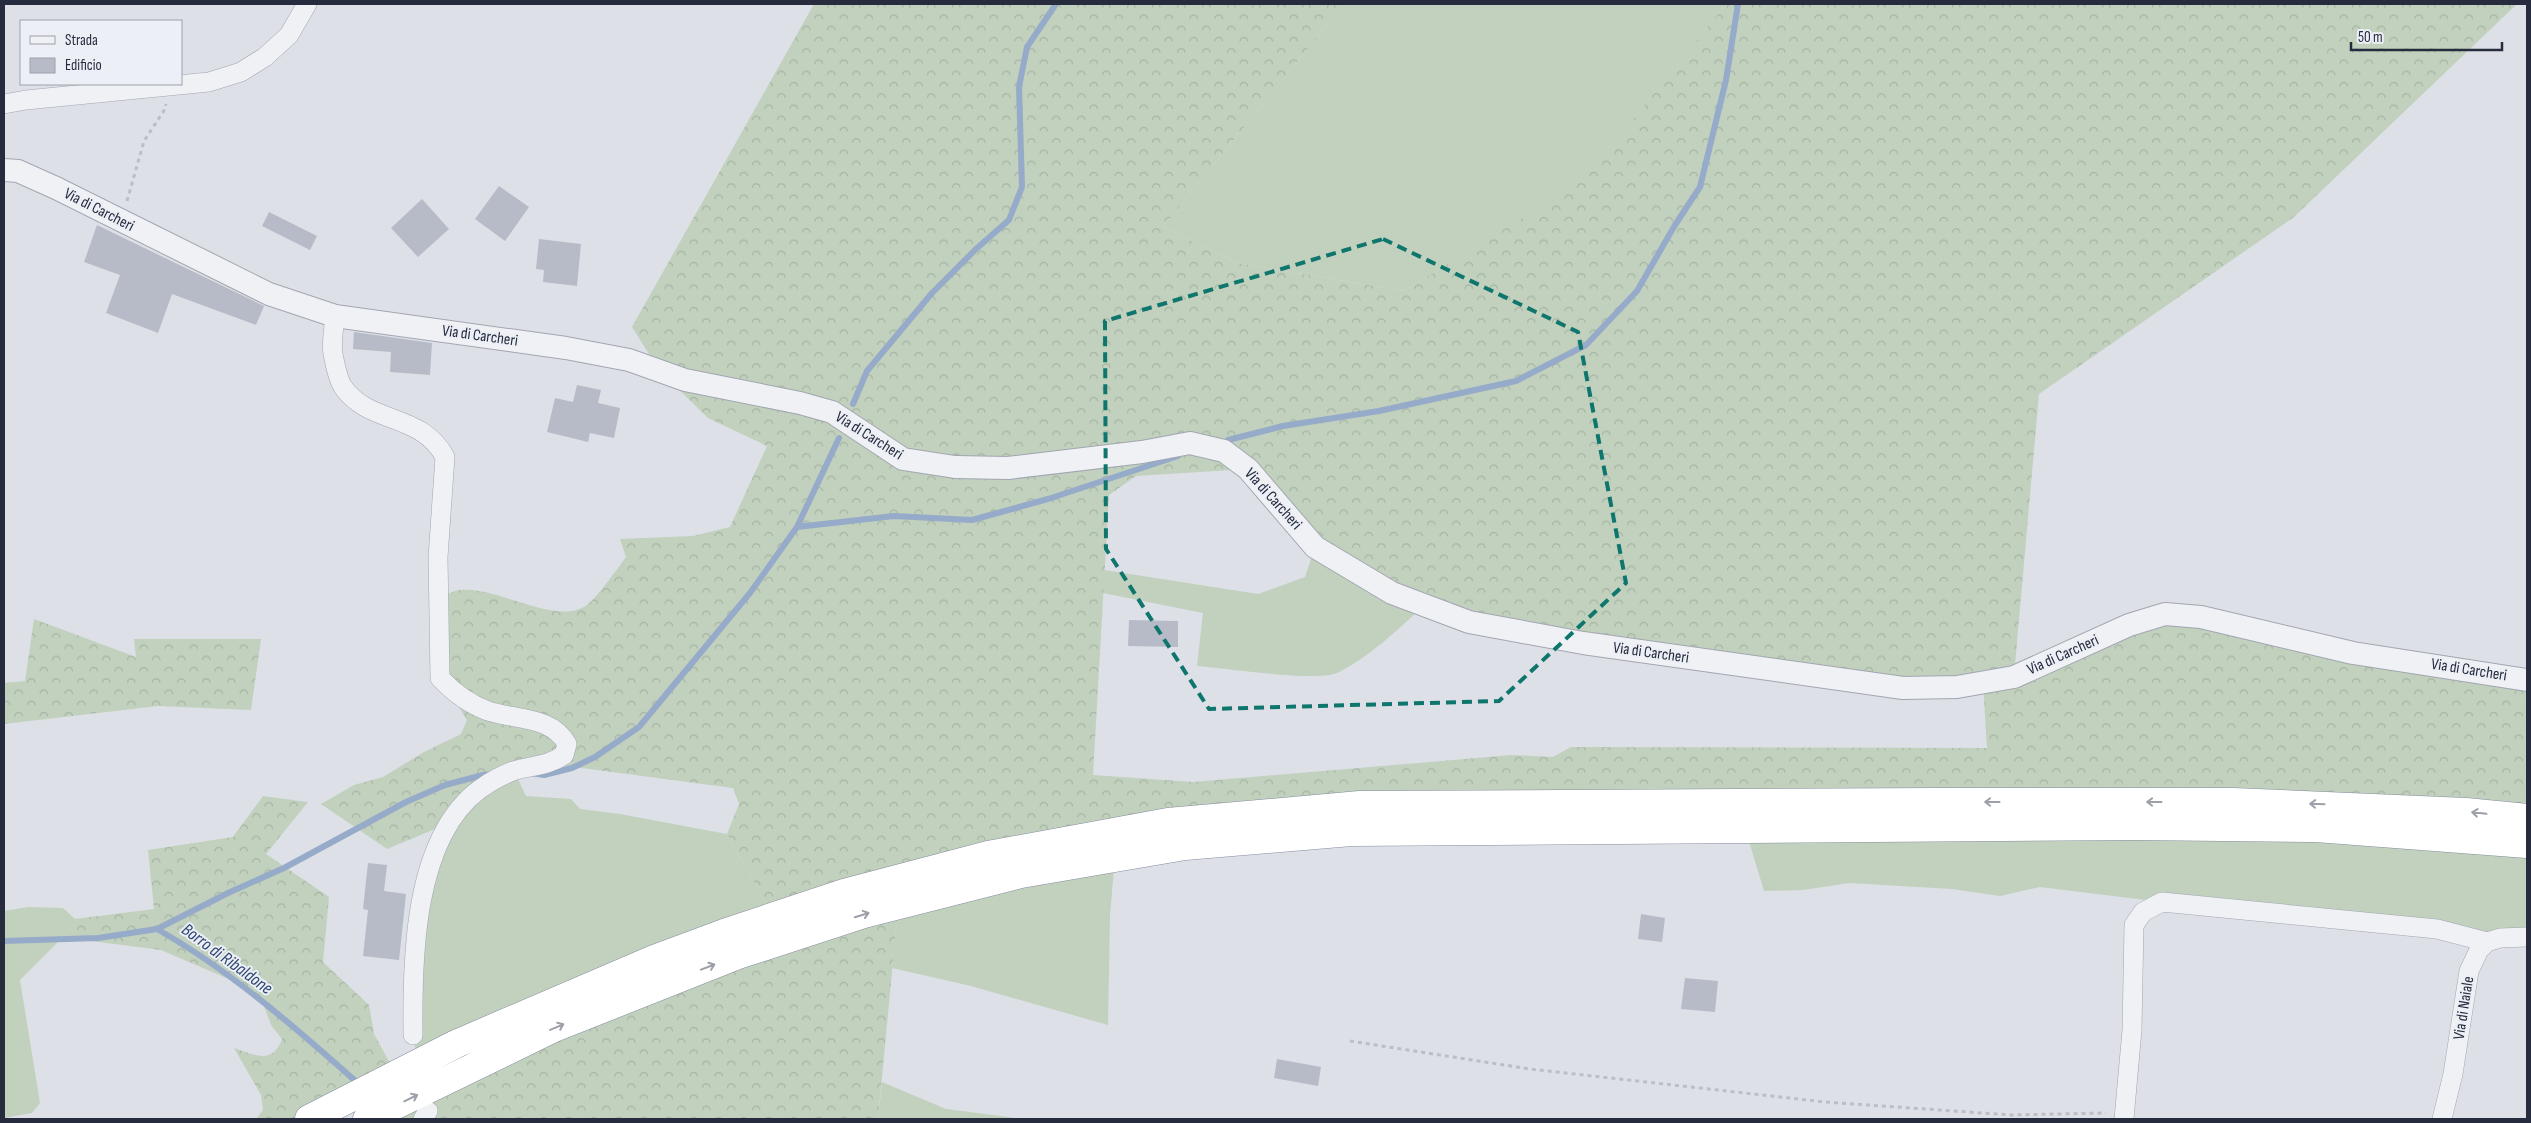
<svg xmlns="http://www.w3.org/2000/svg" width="2531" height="1123" viewBox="0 0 2531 1123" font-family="'Sofia Sans Condensed',sans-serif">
  <defs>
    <pattern id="forest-crowns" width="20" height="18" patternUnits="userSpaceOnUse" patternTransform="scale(1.25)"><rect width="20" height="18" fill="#c1d1bd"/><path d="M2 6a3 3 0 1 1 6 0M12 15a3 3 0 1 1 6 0" fill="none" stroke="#a6b4a4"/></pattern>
  </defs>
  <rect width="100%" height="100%" fill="#dde0e7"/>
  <path fill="#c1d1bd" d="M1344,4H1726L1585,180L1404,291L1238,263L1163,227Z
    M1315,547L1424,605C1399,629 1368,658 1337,673C1317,682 1224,668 1197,666L1203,613L1103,593L1104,570L1258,594L1305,577Z
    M514,771L526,796L571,799L580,809L620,814L727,834L773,917L418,1063L413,1035L412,973L447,824Z
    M1745,828L2527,844V937L2162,902L2040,887L2000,896L1952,889L1849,883L1803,890L1764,891Z
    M1115,856L1110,916L1108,1025L971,986L892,968L896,930L903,904Z
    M28,907L63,908L75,919V939L60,940L20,980L40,1103L32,1113L4,1118V911Z
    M882,1082L946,1109L1024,1119H878Z"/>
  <path fill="url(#forest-crowns)" fill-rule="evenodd" d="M814,4H1344L1163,227L1238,263L1404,291L1585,179L1726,4H2517L2294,217L2039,394L2014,676L2165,614L2527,680V818L1360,805L773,917L727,834L739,804L733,788L551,764L514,771L447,824L387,849L321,804L354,785L383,777L424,752L461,734L467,720L440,678L438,598C445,595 453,591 460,590C497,586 552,624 584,607C594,602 618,568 626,557L620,539L693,536L730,527L767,446L708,418L659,370L632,327ZM1248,469L1315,547L1469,622L1957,687L1983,683L1987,748L1571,747L1553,757L1512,755L1193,782L1093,775L1109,495L1136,476Z
    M34,619L136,657L134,639H261L251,710L158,706L4,724V683L25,681Z
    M263,796L308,802L266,854L329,897L323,962L369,1005L374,1034L396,1074L309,1119H256L263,1110L261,1095L234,1048C254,1055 273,1065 282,1039L271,1025L263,1003L238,983L161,950L75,939V919L154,909L148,850L233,837Z
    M903,904L896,930L878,1119H397L554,1029Z"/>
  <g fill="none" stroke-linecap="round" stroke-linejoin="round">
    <path stroke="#96aac9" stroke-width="6" d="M853,404L867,371L932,293L976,249L1009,220L1022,187L1019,87L1027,47L1056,4
      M1228,440L1283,426L1379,411L1516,381L1586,345L1637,291L1675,225L1700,187L1726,80L1738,4
      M797,527L894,516L972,520L1048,499L1178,456
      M531,773L544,775L572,768L595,757L639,727L750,593L797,527L839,438
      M157,929C231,971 296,1028 360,1085
      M4,941L98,938L157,929L228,893L284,868L406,802L445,785L483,775L494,774"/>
  </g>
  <path fill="#b7bbc7" d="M499,186L529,207L505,241L475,219Z
    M422,199L449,229L418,257L391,228Z
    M269,212L317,236L310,250L262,226Z
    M97,225L264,306L256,325L172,294L158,333L106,313L120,275L84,262Z
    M539,239L581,244L577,286L543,282L544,270L536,269Z
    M354,332L432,343L430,375L390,372L391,352L353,349Z
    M577,385L601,390L598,403L620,408L614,438L590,433L588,442L547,432L555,398L573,402Z
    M1129,620L1178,621V647L1128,646Z
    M368,863L387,865L384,891L406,894L399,960L363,956L368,910L363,909Z
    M1641,914L1665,918L1662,942L1638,939Z
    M1685,978L1718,981L1715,1012L1681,1009Z
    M1277,1059L1321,1067L1318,1086L1274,1078Z"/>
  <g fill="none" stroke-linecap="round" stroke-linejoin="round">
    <g stroke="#a2a6b1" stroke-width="20">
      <path id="minor" d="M4,104L26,100L209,82L241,72L265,57L289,35L307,4
        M335,316C334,328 331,343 333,354C335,364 338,380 343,387C369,425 421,412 445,457L438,557L440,678C454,693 469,704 488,711C515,720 552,716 567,744L564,755C546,767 532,765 513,771C502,775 490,782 480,789C413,838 412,961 413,1035
        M423,1119L428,1111
        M2124,1119L2132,1030L2134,925L2143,912L2162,902L2437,929L2487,942
        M2442,1119L2453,1074L2469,971L2479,950L2487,942L2500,938L2527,937"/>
    </g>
    <g stroke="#a2a6b1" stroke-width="24">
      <path id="tertiary" d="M4,170L18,171L56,188L269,294L335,316L566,348L629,360L685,380L800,403L832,412L903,459L955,467L1008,468L1142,452L1190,443L1224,451L1248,469L1315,547L1392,593L1469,622L1583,643L1903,688L1957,687L2014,677L2129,625L2165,614L2201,617L2353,653L2527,680"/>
    </g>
    <g stroke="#848c9e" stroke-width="29">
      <path id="trunk" d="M309,1119L456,1044L654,959L724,933L844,893L988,855L1168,822L1360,805L1938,802H2233L2466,812L2527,818
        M367,1119L554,1028L738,955L864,914L1021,874L1185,846L1351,832L2136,826L2316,828L2527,844"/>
    </g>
    <path stroke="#bbbec5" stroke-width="3" stroke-dasharray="4 4" stroke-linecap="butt" d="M127,201L144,141L165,109L166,104
      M1350,1041L1530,1069L1825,1102L2011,1115L2106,1113"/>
    <use href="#minor" stroke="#eff1f5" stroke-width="19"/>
    <use href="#tertiary" stroke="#eff1f5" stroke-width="22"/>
    <use href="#trunk" stroke="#fff" stroke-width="28"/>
  </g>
  <defs><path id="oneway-shaft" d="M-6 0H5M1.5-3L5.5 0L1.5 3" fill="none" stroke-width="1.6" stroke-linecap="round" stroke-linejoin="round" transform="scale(1.25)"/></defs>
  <g stroke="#9da0a8">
    <use href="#oneway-shaft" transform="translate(1992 802) rotate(180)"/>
    <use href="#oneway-shaft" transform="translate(2154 802) rotate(180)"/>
    <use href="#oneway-shaft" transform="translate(2317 804) rotate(-178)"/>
    <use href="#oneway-shaft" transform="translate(2479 813) rotate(-174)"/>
    <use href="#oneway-shaft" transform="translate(862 915) rotate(-17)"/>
    <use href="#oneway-shaft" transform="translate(708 967) rotate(-21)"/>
    <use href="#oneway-shaft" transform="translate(557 1027) rotate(-23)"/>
    <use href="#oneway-shaft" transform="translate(411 1098) rotate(-26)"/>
  </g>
  <path fill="none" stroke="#0f766e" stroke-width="4" stroke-dasharray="10 6" stroke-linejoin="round" d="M1383,239L1578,332L1626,583L1499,701L1209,709L1106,549L1105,321Z"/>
  <g text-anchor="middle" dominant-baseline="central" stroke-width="4" stroke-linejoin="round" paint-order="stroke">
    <g font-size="16" fill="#262c3e" stroke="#eceff5">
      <text transform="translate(99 210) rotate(27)">Via di Carcheri</text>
      <text transform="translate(480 336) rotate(8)">Via di Carcheri</text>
      <text transform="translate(869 436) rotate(32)">Via di Carcheri</text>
      <text transform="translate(1273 499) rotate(48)">Via di Carcheri</text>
      <text transform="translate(1651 653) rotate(8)">Via di Carcheri</text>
      <text transform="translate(2063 655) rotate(-24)">Via di Carcheri</text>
      <text transform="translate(2469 670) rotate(9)">Via di Carcheri</text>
      <text transform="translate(2464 1008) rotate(-81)">Via di Naiale</text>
    </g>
    <g font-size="18" font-style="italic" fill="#2f4773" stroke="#eceff5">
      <text transform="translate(227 959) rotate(36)">Borro di Ribaldone</text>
    </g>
  </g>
  <rect width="2531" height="1123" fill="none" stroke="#262c3e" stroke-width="10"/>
  <rect x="20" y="20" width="162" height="65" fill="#eceff5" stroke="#9da1ac"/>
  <rect x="30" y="36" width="25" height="8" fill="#eff1f5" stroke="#9da1ac"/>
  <text x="65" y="45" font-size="15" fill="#262c3e">Strada</text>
  <rect x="30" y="58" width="25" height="15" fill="#b7bbc7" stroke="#9da1ac"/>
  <text x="65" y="70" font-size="15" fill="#262c3e">Edificio</text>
  <path d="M2351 42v8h151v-8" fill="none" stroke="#262c3e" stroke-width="2.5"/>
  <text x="2358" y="42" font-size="15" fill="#262c3e" stroke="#eceff5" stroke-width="4" paint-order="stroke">50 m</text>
</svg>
